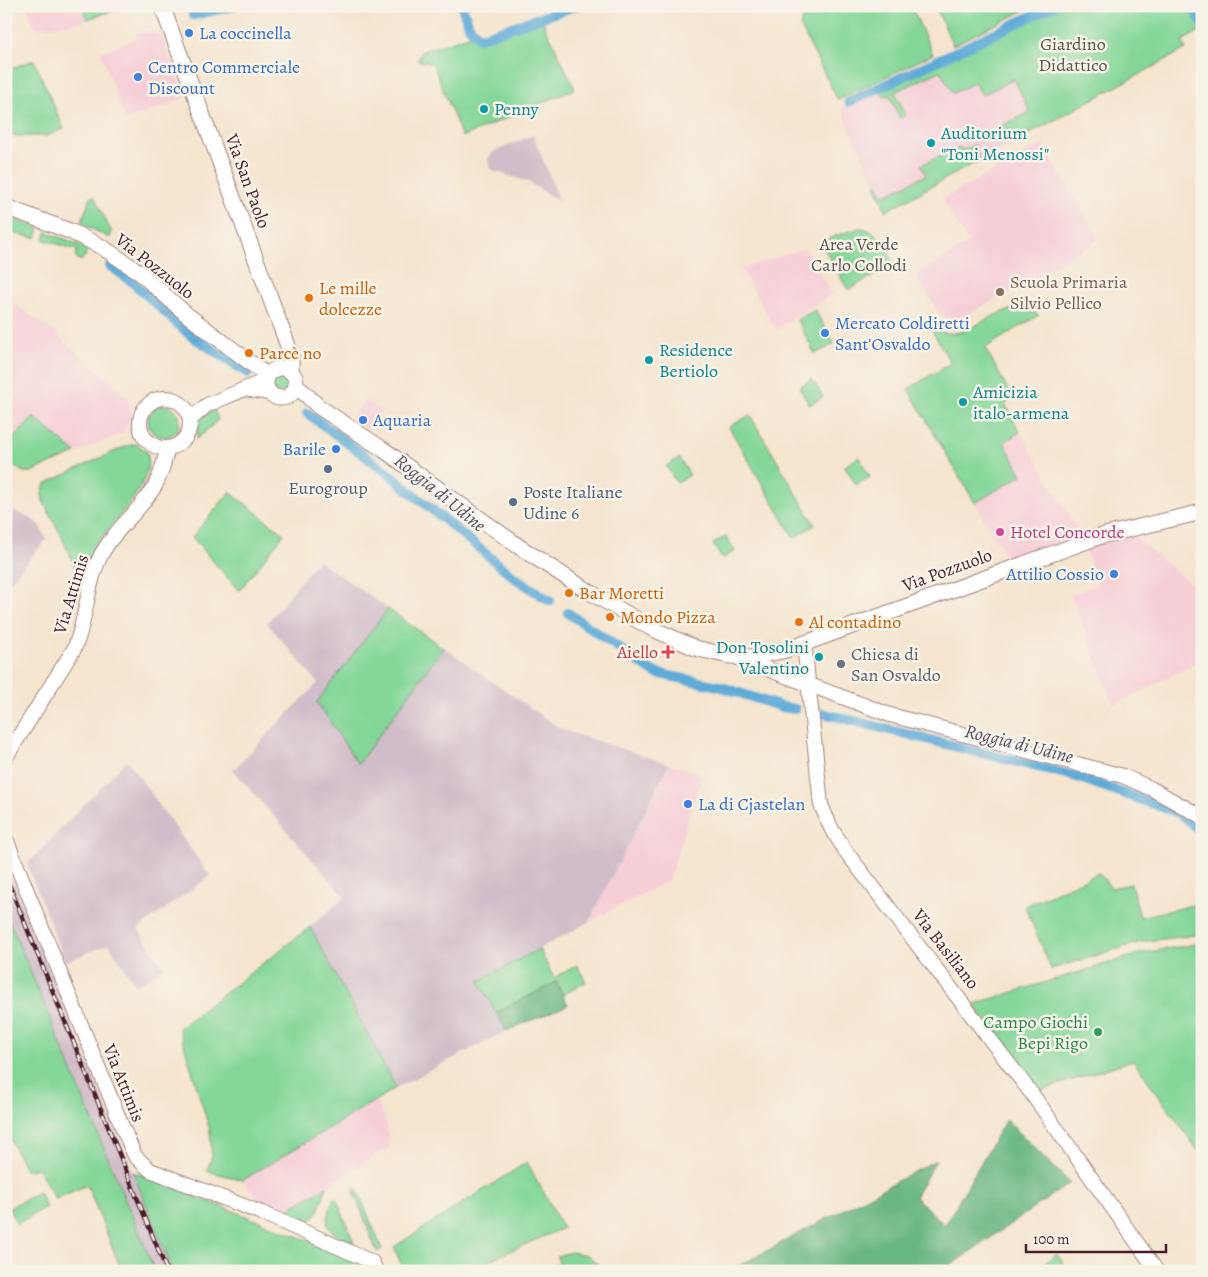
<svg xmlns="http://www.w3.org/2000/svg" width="1208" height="1277" viewBox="0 0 1208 1277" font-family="Alegreya,serif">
  <rect width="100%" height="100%" fill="#f7f3e8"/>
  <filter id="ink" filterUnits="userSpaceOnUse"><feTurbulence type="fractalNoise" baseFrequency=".02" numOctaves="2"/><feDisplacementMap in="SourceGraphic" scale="10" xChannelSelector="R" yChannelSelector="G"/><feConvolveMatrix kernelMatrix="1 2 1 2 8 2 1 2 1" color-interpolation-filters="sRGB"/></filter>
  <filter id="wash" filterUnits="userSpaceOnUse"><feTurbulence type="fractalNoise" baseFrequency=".0096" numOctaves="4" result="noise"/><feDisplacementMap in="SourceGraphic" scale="20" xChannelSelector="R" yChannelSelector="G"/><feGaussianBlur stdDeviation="1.12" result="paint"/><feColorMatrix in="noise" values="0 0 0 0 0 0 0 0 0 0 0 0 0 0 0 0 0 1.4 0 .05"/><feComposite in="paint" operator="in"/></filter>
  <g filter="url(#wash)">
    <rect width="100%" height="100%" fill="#f5e5cf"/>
    <path fill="#f6cfd7" d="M26,6H134L77,23L36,28Z
      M1007,29L1051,123L886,211L841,108Z
      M137,32L160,33L185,98L125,121L101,52L137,38Z
      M1043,144L1099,239L1032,280L959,319L945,317L940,314L916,275L969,243L942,199Z
      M805,248L832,294L776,329L741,269Z
      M6,298L53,331L128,398L132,415L123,433L76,453L34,417L6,446Z
      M365,400L381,411L368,430L352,419Z
      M1020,432L1080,534L1008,560L975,503L1022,475L1004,442Z
      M1131,534L1202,593V660L1114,705L1071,595L1098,584L1084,547Z
      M669,764L702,774L669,880L589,922Z
      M376,1100L386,1121L390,1147L279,1215L266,1210L243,1180Z"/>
    <path fill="#d1bdc9" d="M533,135L560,202L528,182L494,171L489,167L488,159L493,152Z
      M6,508L29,517L38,524L47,539L6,586Z
      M318,560L555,725L566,731L669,764L589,922L479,981L506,1031L396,1088L310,927L345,897L233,770L318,683L267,623Z
      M127,760L210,876L138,929L164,967L136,986L109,944L65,962L27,864Z
      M6,863L173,1271H155L27,964L6,913Z"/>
    <path fill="#84d799" stroke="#677b62" d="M83,6H129L87,19Z
      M832,6H911L933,54L838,100L800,26L802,20Z
      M935,6H1020L1023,11L953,45Z
      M1056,6H1191L1202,30L1182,41L1186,49L1014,142L1008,130L998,135L995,129L1030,112L1014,79L982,95L975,83L953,93L940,71L895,92L906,115L900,118L889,95L883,97L879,90Z
      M542,20L575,89L462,137L433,64L418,60L422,51L472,35L478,41Z
      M34,60L64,129L46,136H7L6,70Z
      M974,145L980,160L886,211L875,185L878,183L883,196L926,175L921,165L960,147L962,150Z
      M94,196L111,231V236L109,238L85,225L82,221L90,198Z
      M6,217L39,228L36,238L6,232Z
      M859,228C879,228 886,249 894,264L848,290L825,250L829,238Z
      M46,232L83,246L86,250V255L81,261L75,257L77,250L44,240Z
      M1015,309L1028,310L1039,315L985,348L1013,399L1005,404L1020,432L1004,442L1022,475L975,503L908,389L951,363L931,329C967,344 981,314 1015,309Z
      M815,310L834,344L815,354L797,320Z
      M271 383a10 10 0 1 1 20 0a10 10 0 1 1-20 0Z
      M812,379L823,397L809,405L799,387Z
      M148 421a16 16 0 1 1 32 0a16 16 0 1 1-32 0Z
      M214,409L218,420L197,439L198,421Z
      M750,415L815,525L794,538L729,427Z
      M34,417L76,453L31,472H23L6,461V446Z
      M137,444L147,452C158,485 105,526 91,554C86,565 83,576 80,588L73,563L62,537L43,501L42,493L45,484L126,446Z
      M859,457L870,477L856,485L845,466Z
      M679,458L690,475L677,483L666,466Z
      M230,492L284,534L239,591L192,537Z
      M726,536L735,551L722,559L713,544Z
      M388,609L443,648L358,764L317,702Z
      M1099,873L1111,888L1131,884L1140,917L1202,903V934L1141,942L1051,969L1025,906Z
      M6,913L155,1271H122L87,1185L55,1199L38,1168L26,1171L6,1131Z
      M310,927L396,1088L243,1180L207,1171L212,1156L210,1131L179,1028Z
      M1202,943V1156L1133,1060L1039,1091L974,1004L1142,953Z
      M539,949L554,978L577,965L586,982L563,995L556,982L496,1013L479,981Z
      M527,1162L563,1228L465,1271H404L394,1247Z
      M133,1172L346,1255L359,1263L363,1271H173Z
      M327,1186C314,1221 318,1228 279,1215Z
      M355,1187L359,1193L382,1249L377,1252L354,1192Z
      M39,1192L46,1207L17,1224L9,1208Z
      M334,1198L337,1200L354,1243C325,1230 322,1229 334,1198Z
      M571,1252L587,1255L600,1266L593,1271H541L559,1263L557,1256Z
      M1057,1254L1068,1271H1033Z"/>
    <path fill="#6bb881" stroke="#5a6c56" d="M556,982L568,1005L506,1031L496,1013Z
      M1006,1119L1070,1183L942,1271H729L936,1160L915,1197L945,1225Z"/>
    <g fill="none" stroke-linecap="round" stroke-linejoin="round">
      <path stroke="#5fabd8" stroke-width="10" d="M462,6L469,26L479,38L575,6
        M1193,6L1202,23
        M193,15L233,6
        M849,102L1053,6
        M110,266L130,280L189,334L248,373
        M307,413L384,470L514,577L550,601
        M568,613L655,673L719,686L782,707L795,709
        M818,712L1074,776L1179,813L1202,832"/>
    </g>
  </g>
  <g filter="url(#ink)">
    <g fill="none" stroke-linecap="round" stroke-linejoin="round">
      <g stroke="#a0827d" stroke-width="16">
        <path id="secondary" d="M245,389L269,393
          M140 423a25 25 0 1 1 50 0a25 25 0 1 1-50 0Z
          M190,420L207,405L266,380
          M804,643L821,805L831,828L847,853L1032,1094L1157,1271
          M738,658L890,715L1123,776L1152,789L1202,817
          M6,757L74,649C87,620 86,586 100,557C114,529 141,511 156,484C162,473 164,460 168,448
          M6,839L124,1131L135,1156L150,1170L262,1213L372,1262L376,1271"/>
      </g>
      <g stroke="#a0827d" stroke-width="17">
        <path id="primary" d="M162,6L291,354V371
          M6,207L72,232L102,247L139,272L186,314L261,371L266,378
          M266 383a15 15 0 1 1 30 0a15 15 0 1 1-30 0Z
          M296,385L319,407L384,450L521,548L583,588L651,628L695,648L729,656L753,657L786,650L1101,536L1202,512"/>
      </g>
      <use href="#secondary" stroke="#fff" stroke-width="14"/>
      <use href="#primary" stroke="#fff" stroke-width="15"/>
      <g stroke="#4a1f2b" stroke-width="4.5">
        <path id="rail" d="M6,877L167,1271"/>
      </g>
      <use href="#rail" stroke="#f7f3e8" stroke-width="2.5" stroke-dasharray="8" stroke-linecap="butt"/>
    </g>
  </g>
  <g fill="#3f7fe0" stroke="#f7f3e8" stroke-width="2">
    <circle cx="189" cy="33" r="5"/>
    <circle cx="138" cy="77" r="5"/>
    <circle cx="825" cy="333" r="5"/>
    <circle cx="363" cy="420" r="5"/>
    <circle cx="336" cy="449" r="5"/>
    <circle cx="1114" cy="574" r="5"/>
    <circle cx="688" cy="804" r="5"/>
  </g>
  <g fill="#0f9aa8" stroke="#f7f3e8" stroke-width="2">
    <circle cx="484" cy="109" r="5"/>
    <circle cx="931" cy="143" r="5"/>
    <circle cx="649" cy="360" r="5"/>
    <circle cx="963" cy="402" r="5"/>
    <circle cx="819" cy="657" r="5"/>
  </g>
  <circle fill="#8d6e63" stroke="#f7f3e8" stroke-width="2" cx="1000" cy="292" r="5"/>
  <g fill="#e8710a" stroke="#f7f3e8" stroke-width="2">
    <circle cx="309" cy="298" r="5"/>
    <circle cx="249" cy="353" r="5"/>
    <circle cx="569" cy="593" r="5"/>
    <circle cx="610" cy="617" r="5"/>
    <circle cx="799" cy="622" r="5"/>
  </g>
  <g fill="#5c6f8a" stroke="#f7f3e8" stroke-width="2">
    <circle cx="328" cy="469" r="5"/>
    <circle cx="513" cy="502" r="5"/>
  </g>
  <circle fill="#d1479c" stroke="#f7f3e8" stroke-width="2" cx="1000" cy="532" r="5"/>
  <path fill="#e0444e" stroke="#f7f3e8" stroke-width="2" d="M665.5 644.5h5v5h5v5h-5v5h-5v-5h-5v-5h5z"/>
  <circle fill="#6b7280" stroke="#f7f3e8" stroke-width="2" cx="841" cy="664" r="5"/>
  <circle fill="#2e9e5b" stroke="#f7f3e8" stroke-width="2" cx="1098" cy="1032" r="5"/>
  <g text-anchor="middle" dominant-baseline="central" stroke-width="5" stroke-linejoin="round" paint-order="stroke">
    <g font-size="18" fill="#366cbe" stroke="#f7f3e8" text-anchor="start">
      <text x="199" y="33">La coccinella</text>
      <text x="148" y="67">Centro Commerciale<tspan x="148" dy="21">Discount</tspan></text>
      <text x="835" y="323">Mercato Coldiretti<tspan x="835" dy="21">Sant'Osvaldo</tspan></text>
      <text x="373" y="420">Aquaria</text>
      <text x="326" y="449" text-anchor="end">Barile</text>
      <text x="1104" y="574" text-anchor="end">Attilio Cossio</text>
      <text x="698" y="804">La di Cjastelan</text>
    </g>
    <g font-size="18" fill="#5b564c" stroke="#f7f3e8">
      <text x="1073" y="44">Giardino<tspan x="1073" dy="21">Didattico</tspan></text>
      <text x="859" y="244">Area Verde<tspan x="859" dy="21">Carlo Collodi</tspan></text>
    </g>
    <g font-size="18" fill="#0d838f" stroke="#f7f3e8" text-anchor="start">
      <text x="494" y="109">Penny</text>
      <text x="941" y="133">Auditorium<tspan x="941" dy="21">"Toni Menossi"</tspan></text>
      <text x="659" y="350">Residence<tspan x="659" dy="21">Bertiolo</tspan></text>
      <text x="973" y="392">Amicizia<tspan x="973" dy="21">italo-armena</tspan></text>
      <text x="809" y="647" text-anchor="end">Don Tosolini<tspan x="809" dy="21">Valentino</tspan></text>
    </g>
    <g font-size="18" fill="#4a1f2b" stroke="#f7f3e8">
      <text transform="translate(248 181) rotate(70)">Via San Paolo</text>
      <text transform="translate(155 266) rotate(38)">Via Pozzuolo</text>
      <text transform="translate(947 570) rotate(-20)">Via Pozzuolo</text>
      <text transform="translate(71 594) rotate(-73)">Via Attimis</text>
      <text transform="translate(946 949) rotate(52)">Via Basiliano</text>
      <text transform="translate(124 1083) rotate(68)">Via Attimis</text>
    </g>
    <g font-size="18" fill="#785e54" stroke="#f7f3e8" text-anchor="start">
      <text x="1010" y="282">Scuola Primaria<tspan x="1010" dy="21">Silvio Pellico</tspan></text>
    </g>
    <g font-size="18" fill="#c56008" stroke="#f7f3e8" text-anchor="start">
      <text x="319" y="288">Le mille<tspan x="319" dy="21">dolcezze</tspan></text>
      <text x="259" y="353">Parcè no</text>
      <text x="579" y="593">Bar Moretti</text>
      <text x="620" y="617">Mondo Pizza</text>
      <text x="809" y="622">Al contadino</text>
    </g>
    <g font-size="18" fill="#4e5e75" stroke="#f7f3e8">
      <text x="328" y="488">Eurogroup</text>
      <text x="523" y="492" text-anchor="start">Poste Italiane<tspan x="523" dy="21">Udine 6</tspan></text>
    </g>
    <g font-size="18" fill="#b23c85" stroke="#f7f3e8" text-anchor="start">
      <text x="1010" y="532">Hotel Concorde</text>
    </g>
    <g font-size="18" fill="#be3a42" stroke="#f7f3e8" text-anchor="end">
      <text x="658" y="652">Aiello</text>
    </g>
    <g font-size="18" fill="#5b616d" stroke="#f7f3e8" text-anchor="start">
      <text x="851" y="654">Chiesa di<tspan x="851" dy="21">San Osvaldo</tspan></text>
    </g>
    <g font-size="18" fill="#27864d" stroke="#f7f3e8" text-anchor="end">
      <text x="1088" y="1022">Campo Giochi<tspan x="1088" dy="21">Bepi Rigo</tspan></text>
    </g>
    <g font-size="19" font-style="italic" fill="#515068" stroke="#f7f3e8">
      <text transform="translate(440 493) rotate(39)">Roggia di Udine</text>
      <text transform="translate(1019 744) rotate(14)">Roggia di Udine</text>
    </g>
  </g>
  <rect width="1208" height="1277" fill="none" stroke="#f7f3e8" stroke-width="25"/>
  <path d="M1026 1244v8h140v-8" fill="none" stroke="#4a1f2b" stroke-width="2.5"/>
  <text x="1033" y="1244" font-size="15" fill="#4a1f2b" stroke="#f7f3e8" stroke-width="4" paint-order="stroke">100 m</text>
</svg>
